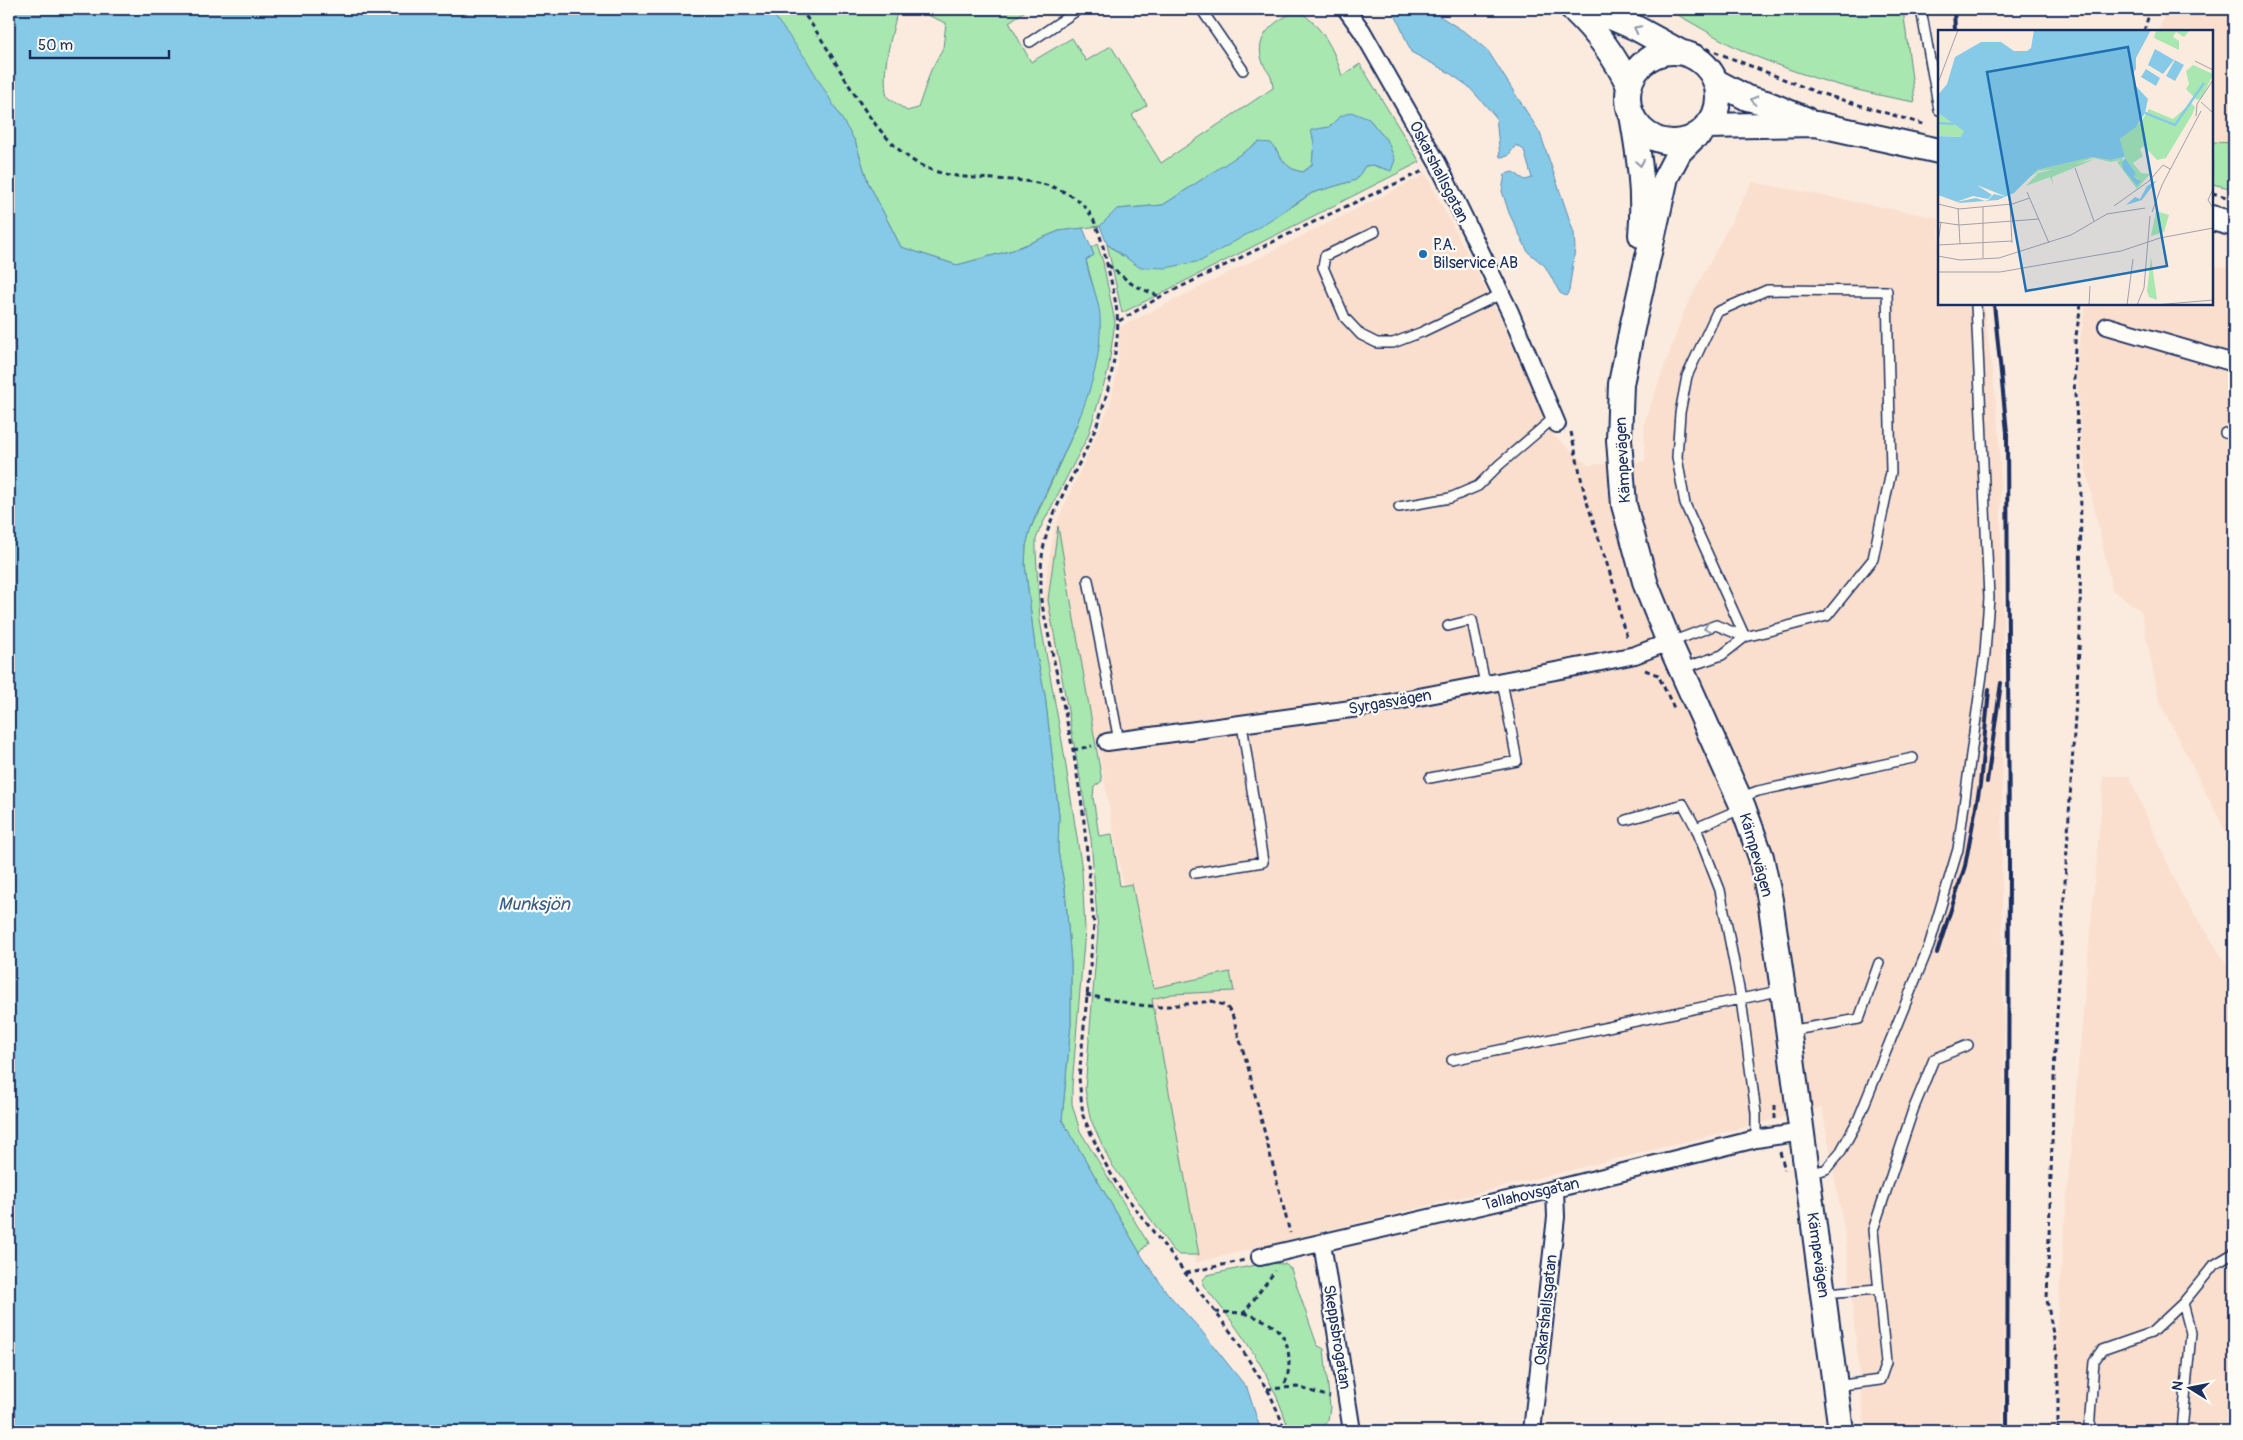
<svg xmlns="http://www.w3.org/2000/svg" width="2243" height="1440" viewBox="0 0 2243 1440" font-family="Pangolin,sans-serif">
  <rect width="100%" height="100%" fill="#fbebdf"/>
  <filter id="ink" filterUnits="userSpaceOnUse"><feTurbulence type="fractalNoise" baseFrequency=".02" numOctaves="2"/><feDisplacementMap in="SourceGraphic" scale="10" xChannelSelector="R" yChannelSelector="G"/><feConvolveMatrix kernelMatrix="1 2 1 2 8 2 1 2 1" color-interpolation-filters="sRGB"/></filter>
  <g filter="url(#ink)">
    <path fill="#fadfce" d="M2166,9H2234V143L2212,142V31H2159Z
      M1426,174L1499,315L1553,435L1588,465L1645,461L1644,423L1685,309L1752,182L1939,218V304H1984L1999,427L2003,601L2002,880L2005,1160L2003,1431H1865L1845,1235L1822,1108L1195,1263L1151,1041L1097,740L1076,744L1044,598L1049,557L1055,526L1110,405L1118,364L1120,327Z
      M2212,265L2234,268V848L2159,701L2141,611L2112,590L2082,451L2076,362L2086,304H2212Z
      M2104,776H2129L2182,895L2234,975V1431H2062L2055,1344L2070,1157Z"/>
    <path fill="#a8e7af" stroke="#628b86" fill-rule="evenodd" d="M769,9H1028L1009,22L1031,62L1072,38L1086,61L1111,46L1147,105L1132,115L1161,163L1273,88C1272,72 1268,75 1263,63C1252,36 1277,18 1299,11C1321,25 1335,50 1342,76L1360,64L1420,162L1122,313L1107,244L1122,256L1293,206L1312,193L1356,180L1365,166L1373,165L1380,168L1388,142L1369,119L1339,117L1329,127L1312,131L1314,143L1312,165L1303,172C1288,170 1283,162 1276,149L1221,167L1163,205L1117,209L1100,226L1059,231L1013,250L957,265L901,247L868,182L855,141ZM897,12L925,14L946,23L943,48L931,70L918,108L907,111L887,97C881,69 891,40 897,12Z
      M1677,9H1903L1915,102C1861,93 1808,78 1757,57C1729,46 1702,28 1676,14Z
      M2212,142L2234,143V189L2212,184Z
      M1097,244L1103,262L1115,322L1108,371L1088,436L1040,529L1036,539V551L1040,620L1063,747L1082,870L1085,930L1072,1086V1104L1080,1131L1148,1243L1140,1253L1062,1120L1071,1024V963L1065,889L1058,851L1059,815L1045,695L1035,647L1025,564L1026,546L1030,530L1077,425L1096,362L1097,301L1086,260L1094,255L1091,248Z
      M1058,526L1102,781L1094,787L1093,797L1099,836L1112,834L1120,886L1132,884L1153,988L1230,972L1234,991L1172,994L1152,999L1199,1255H1179L1172,1249L1110,1162L1090,1118L1085,1089L1098,931L1091,839L1048,600Z
      M1265,1263L1285,1264L1291,1269L1317,1345L1324,1349L1330,1407L1328,1420L1319,1431H1289C1274,1377 1239,1328 1203,1285V1280L1207,1275Z"/>
    <path fill="#87cae8" stroke="#5c8cb1" d="M9,9H286L364,14L369,9H769L806,59L855,141L868,182L901,247L957,265L1013,250L1059,231L1083,228L1094,255L1086,260C1089,279 1098,296 1100,315C1105,390 1055,463 1030,530L1026,546L1025,564L1035,647L1045,695L1059,815L1058,851L1065,889L1071,963V1024L1062,1120L1143,1258L1168,1294L1200,1329L1247,1388L1261,1431H9Z
      M1393,9H1433L1438,15L1468,34L1488,51L1540,133L1574,233L1575,249L1569,291L1566,296L1560,293L1545,266L1528,252L1509,213L1502,191L1505,174L1513,172L1525,180L1532,178L1524,150L1516,145L1508,156L1500,157L1496,117L1468,86L1448,72L1411,52Z
      M1351,112L1369,119L1388,142L1395,160L1391,171L1373,165L1365,166L1356,180L1312,193L1256,229L1201,261L1166,268L1139,267L1107,244L1100,226L1117,209L1163,205L1259,142L1271,143C1281,156 1285,170 1303,172L1312,165L1314,143L1311,130L1329,127L1339,117Z"/>
    <g fill="none" stroke-linecap="round" stroke-linejoin="round">
      <g stroke="#1b2f5e" stroke-width="12">
        <path id="lane" d="M1201,9L1243,70
          M1921,9L1939,110
          M1030,42L1079,9
          M1375,232L1325,256L1323,267L1345,318L1361,335L1377,343H1393L1422,332L1501,294
          M2225,433L2234,435
          M1399,507L1450,498L1478,486L1499,465L1555,417
          M1088,580L1119,741
          M1448,626L1472,620L1485,684
          M1671,642L1716,625L1745,637
          M1681,669L1722,655L1745,637L1827,616L1873,559L1891,472L1887,291L1767,290L1717,312L1687,376L1680,413L1677,457L1685,504L1745,637
          M1430,778L1517,761L1502,681
          M1739,798L1758,791L1913,758
          M1743,808L1696,828L1720,890L1741,999L1756,1113V1139
          M1626,820L1683,804L1696,828
          M1195,873L1263,862L1242,724
          M1788,1031L1859,1019L1879,963
          M1452,1060L1783,990
          M1808,1175L1826,1169L1841,1151L1858,1120L1929,946L1958,849L1985,653L1989,598L1976,304
          M1824,1293L1879,1289
          M1835,1386L1880,1380L1886,1363L1873,1230L1913,1110L1934,1059L1968,1045
          M2089,1431L2094,1361L2102,1350L2151,1333L2183,1303L2214,1265L2234,1253
          M2182,1431L2191,1333L2183,1303"/>
      </g>
      <g stroke="#1b2f5e" stroke-width="20">
        <path id="street" d="M1346,9L1362,31L1438,164L1510,312L1557,424
          M2107,326L2234,363
          M1107,742L1366,707L1587,665L1635,655L1669,642
          M1322,1243L1352,1431
          M1260,1257L1555,1189L1756,1139L1802,1132
          M1532,1431L1556,1217L1555,1189"/>
      </g>
      <g stroke="#1b2f5e" stroke-width="28">
        <path id="secondary" d="M1573,9C1597,32 1615,56 1629,86
          M1592,9L1636,28L1680,52
          M1628 97a45 45 0 1 1 90 0a45 45 0 1 1-90 0Z
          M1715,81L1747,98L1766,103L1805,119
          M1632,115C1639,155 1645,193 1641,235
          M1706,126L1816,124L1939,151
          M1695,136L1679,152L1666,177L1632,328L1621,384L1619,440L1624,505L1646,585L1669,642L1743,807L1761,857L1770,900L1783,990L1841,1431
          M2212,218L2234,224"/>
      </g>
      <path stroke="#1b2f5e" stroke-width="3" stroke-dasharray="5 4" stroke-linecap="butt" d="M800,9C839,57 860,123 912,160C963,195 1038,161 1084,206C1096,218 1103,244 1106,260C1112,286 1120,311 1117,338C1113,373 1105,408 1090,441C1075,475 1052,507 1044,545C1040,563 1041,581 1041,600L1073,750L1083,812L1094,925L1079,1078L1083,1116L1102,1158L1118,1186L1233,1335L1270,1394L1286,1431
        M2144,31L2150,11L2149,9
        M1698,45L1816,92L1926,125
        M2212,193L2234,199
        M1108,265L1132,284L1160,297
        M1119,321L1160,297L1330,214L1423,171
        M1571,432L1585,496L1617,595L1622,623L1628,639
        M1645,670L1658,675L1675,710
        M1073,750L1092,746
        M1086,995L1139,1005L1160,1007L1212,1001L1226,1006L1232,1014L1248,1067L1290,1233
        M1775,1119V1103
        M1780,1152L1785,1170
        M1186,1273L1245,1260
        M1215,1312L1244,1313L1275,1271
        M1244,1313C1270,1321 1288,1330 1289,1360C1289,1369 1288,1379 1283,1387
        M1267,1389L1297,1387L1330,1397
        M2058,1431V1362L2047,1300L2055,1048L2080,633L2081,471L2074,382L2075,342L2081,304"/>
      <use href="#lane" stroke="#fdfcf7" stroke-width="9"/>
      <use href="#street" stroke="#fdfcf7" stroke-width="16"/>
      <use href="#secondary" stroke="#fdfcf7" stroke-width="24"/>
      <path stroke="#1b2f5e" stroke-width="4" d="M1954,9L1955,31
        M1994,304L2007,432L2009,869L2007,1431
        M1987,782L2001,683
        M1937,953L1965,866L1980,785L1989,690"/>
    </g>
    <defs><path id="oneway-chevron" d="M-2-3.5L2.5 0L-2 3.5" fill="none" stroke-width="1.6" stroke-linecap="round" stroke-linejoin="round" transform="scale(1.25)"/></defs>
    <g stroke="#8c96aa">
      <use href="#oneway-chevron" transform="translate(1637 29) rotate(-153)"/>
      <use href="#oneway-chevron" transform="translate(1754 100) rotate(-166)"/>
      <use href="#oneway-chevron" transform="translate(1640 163) rotate(80)"/>
      <use href="#oneway-chevron" transform="translate(1707 628) rotate(160)"/>
    </g>
  </g>
  <circle fill="#1f6fb2" stroke="#fdfcf7" stroke-width="2" cx="1423" cy="254" r="5"/>
  <g text-anchor="middle" dominant-baseline="central" stroke-width="4.5" stroke-linejoin="round" paint-order="stroke">
    <g font-size="16" fill="#1b2f5e" stroke="#fdfcf7">
      <text transform="translate(1439 172) rotate(63)">Oskarshallsgatan</text>
      <text transform="translate(1623 460) rotate(-93)">Kämpevägen</text>
      <text transform="translate(1390 702) rotate(-10)">Syrgasvägen</text>
      <text transform="translate(1756 855) rotate(74)">Kämpevägen</text>
      <text transform="translate(1531 1194) rotate(-13)">Tallahovsgatan</text>
      <text transform="translate(1818 1255) rotate(82)">Kämpevägen</text>
      <text transform="translate(1546 1310) rotate(-84)">Oskarshallsgatan</text>
      <text transform="translate(1337 1337) rotate(81)">Skeppsbrogatan</text>
    </g>
    <g font-size="16" fill="#1b2f5e" stroke="#fdfcf7" text-anchor="start">
      <text x="1433" y="245">P.A.<tspan x="1433" dy="18">Bilservice AB</tspan></text>
    </g>
    <g font-size="18" font-style="italic" fill="#3b5e87" stroke="#fdfcf7">
      <text x="534" y="904">Munksjön</text>
    </g>
  </g>
  <g transform="translate(1938 30)">
    <rect width="275" height="275" fill="#fbebdf"/>
    <path d="M218,0H252L246,7L238,2L235,7L241,11V20L216,8ZM255,35L275,44L264,68L259,70L248,59L251,54L248,41ZM253,73L257,77L254,85L228,128L219,130L206,116L202,119L205,126L195,133L203,143L212,144L199,159L179,132L183,130L173,132L155,128L124,138L101,141L87,150L99,140L153,127L174,130L184,128L198,154L201,149L196,147L198,143L187,128L182,109L203,92L211,79L235,89ZM0,83L27,101L24,107L0,106ZM157,129L114,147L115,155L112,147L88,156L100,143ZM218,181L231,185L226,202L213,206ZM213,226V227L219,270L211,267L209,261Z" fill="#a8e7af"/>
    <path d="M96,0H213L198,28V39L194,45L195,53L210,69L207,83L198,97L182,109L187,127L173,130L154,127L99,140L76,163L60,170L22,173L0,165V106L23,107L26,101L0,83V65L9,54L17,27L43,12H63L76,21H89L93,18ZM217,19L236,30L225,44L210,35ZM237,30L246,35L237,51L228,46ZM208,39L222,48L218,56L203,47ZM187,128L198,143L196,147L203,151L199,156L185,139L184,133ZM219,150L204,170L188,175L197,167L202,169L209,156Z" fill="#87cae8"/>
    <path d="M39,155L69,167L56,164L50,170L47,171L38,168L18,172L35,166L50,169L54,165Z" fill="#fbebdf"/>
    <path fill="none" stroke="#87cae8" stroke-width="2.5" d="M207,83L237,95L266,53M0,93L16,94"/>
    <path fill="none" stroke="#a1a0ab" stroke-width="1" d="M257,31L275,40M0,53L20,0M263,72L275,83M258,86L259,74L275,50M137,138L156,191M275,159L270,170L275,178M89,162L111,213M0,174L21,179L74,174L92,168M72,174L74,213M176,176L211,151L225,135L232,139M20,178L22,214M214,182L224,155L263,81M0,192L21,195L101,189M0,212L3,192M0,215L74,211M0,226L22,230L61,228L133,205L169,184L207,178M45,228V177M0,242H62L183,221L222,208L275,198M151,275L152,256M189,275L195,229M199,275L206,258L212,186M217,275L275,270"/>
    <path fill="#1f6fb2" fill-opacity="0.15" stroke="#1f6fb2" stroke-width="2.5" d="M190,17L229,236L88,261L49,42Z"/>
    <rect width="275" height="275" fill="none" stroke="#1b2f5e" stroke-width="2.5"/>
  </g>
  <rect width="2243" height="1440" fill="none" stroke="#fdfcf7" stroke-width="30"/>
  <rect x="15" y="15" width="2213" height="1410" fill="none" stroke="#1b2f5e" stroke-width="2" filter="url(#ink)"/>
  <g transform="translate(2190 1388) rotate(280)" stroke="#fdfcf7" stroke-width="4" paint-order="stroke">
  <path d="M0-4L9 19L0 12L-9 19Z" fill="#1b2f5e"/>
  <text y="-8" font-size="14" font-weight="bold" text-anchor="middle" fill="#1b2f5e">N</text>
  </g>
  <path d="M30 50v8h139v-8" fill="none" stroke="#1b2f5e" stroke-width="2.5"/>
  <text x="38" y="50" font-size="15" fill="#1b2f5e" stroke="#fdfcf7" stroke-width="4" paint-order="stroke">50 m</text>
</svg>
